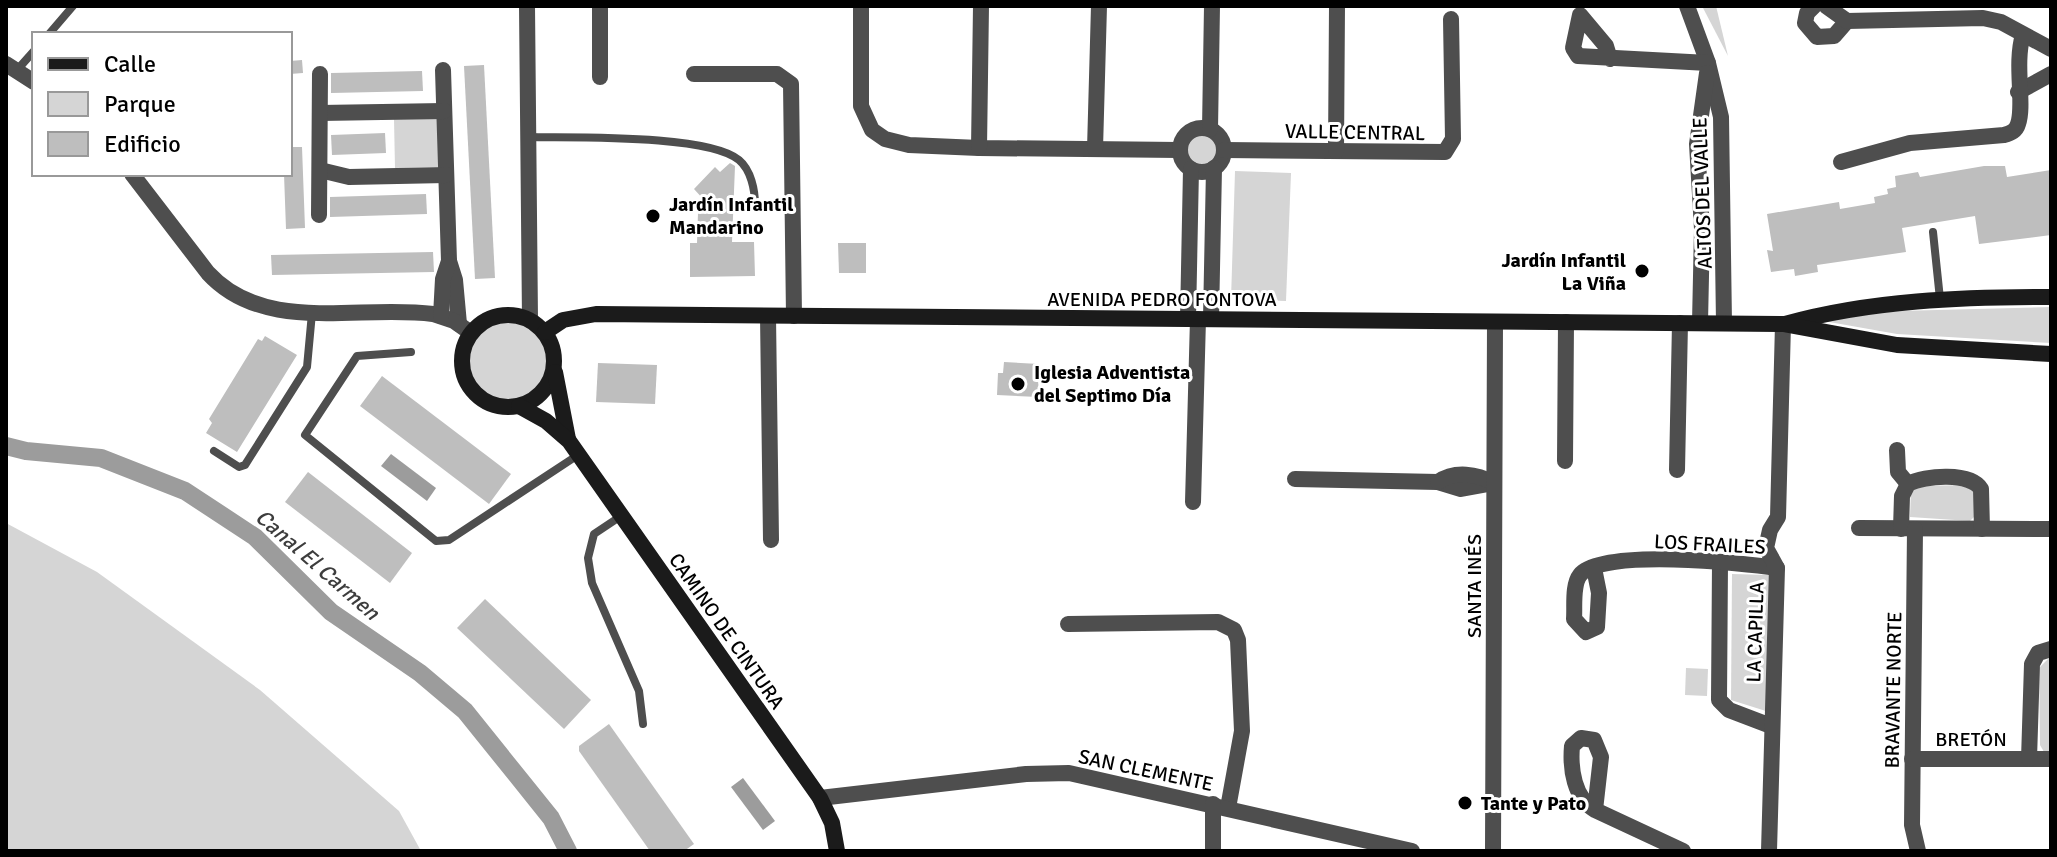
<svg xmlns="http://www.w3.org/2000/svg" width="2057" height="857" viewBox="0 0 2057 857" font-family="Signika,sans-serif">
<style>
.green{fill:#d5d5d5}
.water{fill:#9c9c9c}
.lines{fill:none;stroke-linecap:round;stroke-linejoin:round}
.canal{stroke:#9c9c9c;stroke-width:18}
.building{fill:#bebebe}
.lane{stroke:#4e4e4e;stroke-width:8}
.street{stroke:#4e4e4e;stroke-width:16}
.secondary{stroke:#1b1b1b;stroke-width:16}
.poi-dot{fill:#000;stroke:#fff;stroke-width:3}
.labels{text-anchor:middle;stroke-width:6;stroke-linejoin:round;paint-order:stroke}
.street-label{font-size:20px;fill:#000;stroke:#fff}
.poi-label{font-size:20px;font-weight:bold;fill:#000;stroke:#fff;text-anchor:start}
.water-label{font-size:22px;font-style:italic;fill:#3d3d3d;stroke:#fff}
</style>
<rect width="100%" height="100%" fill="#fff"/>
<g class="green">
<polygon points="1702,6 1716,6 1728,56"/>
<polygon points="394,119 439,119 440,167 395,168"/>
<circle cx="1202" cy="149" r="16"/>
<polygon points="1235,171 1291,173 1286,301 1231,299"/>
<polygon points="2051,307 2051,343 1897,334 1818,320 1898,311"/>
<circle cx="508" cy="361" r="39"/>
<polygon points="1970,485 1977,492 1975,516 1970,521 1910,517 1911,489 1915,486"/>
<polygon points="6,523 97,572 260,690 399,811 421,851 6,851"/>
<polygon points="1732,574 1769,575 1769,712 1731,700"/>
<polygon points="2051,656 2051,752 2044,752 2040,745 2039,668"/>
<polygon points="1686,668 1708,669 1707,696 1685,695"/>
</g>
<g class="water">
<polygon points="391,454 436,488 427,501 381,466"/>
<polygon points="743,778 775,821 763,830 731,787"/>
</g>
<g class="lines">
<polyline class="canal" points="6,446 26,451 101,458 185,491 255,537 331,612 420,673 465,711 551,818 568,851"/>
</g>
<g class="building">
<polygon points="302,60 303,73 290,74 290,61"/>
<polygon points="484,65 495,278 475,279 464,66"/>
<polygon points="422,71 423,91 331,93 331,73"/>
<polygon points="385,133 386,153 332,155 331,135"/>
<polygon points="290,147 302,147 305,228 286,229 284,174 290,174"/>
<polygon points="730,163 735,166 732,242 754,242 755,276 690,277 690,243 697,243 698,213 716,213 694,189 715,167 720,172"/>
<polygon points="1984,166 2005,166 2007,177 2051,170 2051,235 1979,244 1975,216 1902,228 1906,252 1817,265 1818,272 1795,276 1794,269 1771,272 1767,250 1773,251 1767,214 1839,202 1840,209 1875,203 1874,197 1888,194 1887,189 1896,187 1895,176 1918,172 1920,177"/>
<polygon points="426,194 427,214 330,217 330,197"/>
<polygon points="838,243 866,243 866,273 839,273"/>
<polygon points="433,252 434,272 272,275 271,255"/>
<polygon points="265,336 297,355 237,452 206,433 212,423 209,419 258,339 262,341"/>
<polygon points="1004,362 1039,364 1038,397 997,395 998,373 1003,373"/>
<polygon points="598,363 657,365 655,404 596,402"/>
<polygon points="382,376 511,474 489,504 360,406"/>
<polygon points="308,472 412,553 390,583 285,502"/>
<polygon points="485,599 591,700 564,729 457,628"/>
<polygon points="609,724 694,844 684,851 650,851 579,751 579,746"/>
</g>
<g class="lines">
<g class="lane">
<polyline points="49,34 73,6"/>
<polyline points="17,70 34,51"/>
<path d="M529 137C574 138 708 134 739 160 751 170 755 190 755 205"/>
<polyline points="1933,232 1940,299"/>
<polyline points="411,352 357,356 305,435 436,541 449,540 578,455"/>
<polyline points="214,451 239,467 245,465 307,367 312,313"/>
<polyline points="621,516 594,534 588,558 592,583 639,691 643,724"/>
</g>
<g class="street">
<polyline points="527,6 530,320"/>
<polyline points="600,6 600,77"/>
<polyline points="861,6 861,106 872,130 885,139 909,145 979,148 1179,150"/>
<polyline points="1687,6 1708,63 1721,117 1724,323"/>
<polyline points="1814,6 1807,13 1805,23 1817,37 1834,36 1847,21"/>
<polyline points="1826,6 1847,21 1983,18 2001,22 2051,49"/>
<polyline points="1610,59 1606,46 1580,15 1573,48 1578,56 1708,63"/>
<polyline points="6,64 34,82"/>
<polyline points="443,70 449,261 455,280 459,324"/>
<polyline points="694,74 777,74 791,84 794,316"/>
<polyline points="2018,92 2051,74"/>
<polyline points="320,113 444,111"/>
<circle cx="1202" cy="150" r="22"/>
<polyline points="1210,129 1212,6"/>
<polyline points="979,148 981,6"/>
<polyline points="1095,149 1099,6"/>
<polyline points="1224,150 1445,152 1453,139 1451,19"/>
<polyline points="1336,151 1337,6"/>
<path d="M1841 162 1910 143 2004 135C2011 133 2016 131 2018 124 2025 105 2014 64 2023 35"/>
<polyline points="320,170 349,177 446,175"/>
<path d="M132 174 208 273C265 335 359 304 433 314L454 321 471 333"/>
<polyline points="319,215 320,74"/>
<polyline points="441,316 443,279 449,261"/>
<polyline points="768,316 771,540"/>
<polyline points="1188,319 1191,169"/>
<polyline points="1211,319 1214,168"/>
<polyline points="1700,323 1702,229 1697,144 1707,73"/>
<polyline points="1897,450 1898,472 1908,484"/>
<polyline points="1565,461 1566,322"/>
<polyline points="1677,470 1680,323"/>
<polyline points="1295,479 1438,482 1461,489 1494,483"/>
<path d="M1438 482C1455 470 1477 474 1494 483"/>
<polyline points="1193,502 1198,319"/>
<polyline points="1859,528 2051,529"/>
<path d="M1901 529 1902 496 1908 484C1925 475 1971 472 1981 489L1982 529"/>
<polyline points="1915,529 1912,825 1918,851"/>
<polyline points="1720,563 1719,700 1729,710 1771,726"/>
<path d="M1594 568 1599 593 1597 627 1586 632 1574 619C1575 607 1572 585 1580 575 1601 548 1744 563 1777 568"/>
<polyline points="1068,624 1218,622 1234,630 1238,640 1242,731 1228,808"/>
<polyline points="1912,759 2051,759"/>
<polyline points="2029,759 2032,664 2038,653 2051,649"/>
<polyline points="820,798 1026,774 1069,773 1412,851"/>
<polyline points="1213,804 1213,851"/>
<path d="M1595 810 1601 757 1594 740 1581 738 1572 746C1570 769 1574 798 1595 810L1683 851"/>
<polyline points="1493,851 1495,322"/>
<polyline points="1769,851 1777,568 1766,548 1770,530 1778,517 1783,324"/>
</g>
<g class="secondary">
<circle cx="508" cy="361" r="46"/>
<path d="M1785 324C1871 300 1962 297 2051 297"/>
<polyline points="545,332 563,320 596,314 1783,324 1897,345 2051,354"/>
<polyline points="555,372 568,439"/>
<polyline points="519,406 546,421 569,441 820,798 832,823 837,851"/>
</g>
</g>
<g class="poi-dot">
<circle cx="653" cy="216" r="8"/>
<circle cx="1642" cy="271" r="8"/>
<circle cx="1018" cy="384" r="8"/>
<circle cx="1465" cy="803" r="8"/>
</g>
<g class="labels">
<g class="street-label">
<text transform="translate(1355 132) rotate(1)" y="7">VALLE CENTRAL</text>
<text transform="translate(1702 193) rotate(-92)" y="7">ALTOS DEL VALLE</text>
<text x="1162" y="306">AVENIDA PEDRO FONTOVA</text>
<text transform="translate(1710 544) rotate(3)" y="7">LOS FRAILES</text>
<text transform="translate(1474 586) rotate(-90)" y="7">SANTA INÉS</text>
<text transform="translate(727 631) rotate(55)" y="7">CAMINO DE CINTURA</text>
<text transform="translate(1755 632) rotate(-88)" y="7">LA CAPILLA</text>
<text transform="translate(1893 690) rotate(-89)" y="7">BRAVANTE NORTE</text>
<text x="1971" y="746">BRETÓN</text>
<text transform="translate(1146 770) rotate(12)" y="7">SAN CLEMENTE</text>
</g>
<g class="poi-label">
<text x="669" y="211">Jardín Infantil<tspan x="669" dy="23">Mandarino</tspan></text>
<text x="1626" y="267" text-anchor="end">Jardín Infantil<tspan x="1626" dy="23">La Viña</tspan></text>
<text x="1034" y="379">Iglesia Adventista<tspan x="1034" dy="23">del Septimo Día</tspan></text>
<text x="1481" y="810">Tante y Pato</text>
</g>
<g class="water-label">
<text transform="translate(318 564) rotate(41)" y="8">Canal El Carmen</text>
</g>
</g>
<rect width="2057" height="857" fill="none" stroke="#000000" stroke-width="16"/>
<rect x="32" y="32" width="260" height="144" fill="#ffffff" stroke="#999999" stroke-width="2"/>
<rect x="48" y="58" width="40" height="12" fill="#1b1b1b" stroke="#999999" stroke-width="2"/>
<text x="104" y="72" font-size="24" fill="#000000">Calle</text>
<rect x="48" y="92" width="40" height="24" fill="#d5d5d5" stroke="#999999" stroke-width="2"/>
<text x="104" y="112" font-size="24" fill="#000000">Parque</text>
<rect x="48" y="132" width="40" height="24" fill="#bebebe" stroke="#999999" stroke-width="2"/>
<text x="104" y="152" font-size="24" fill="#000000">Edificio</text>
</svg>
